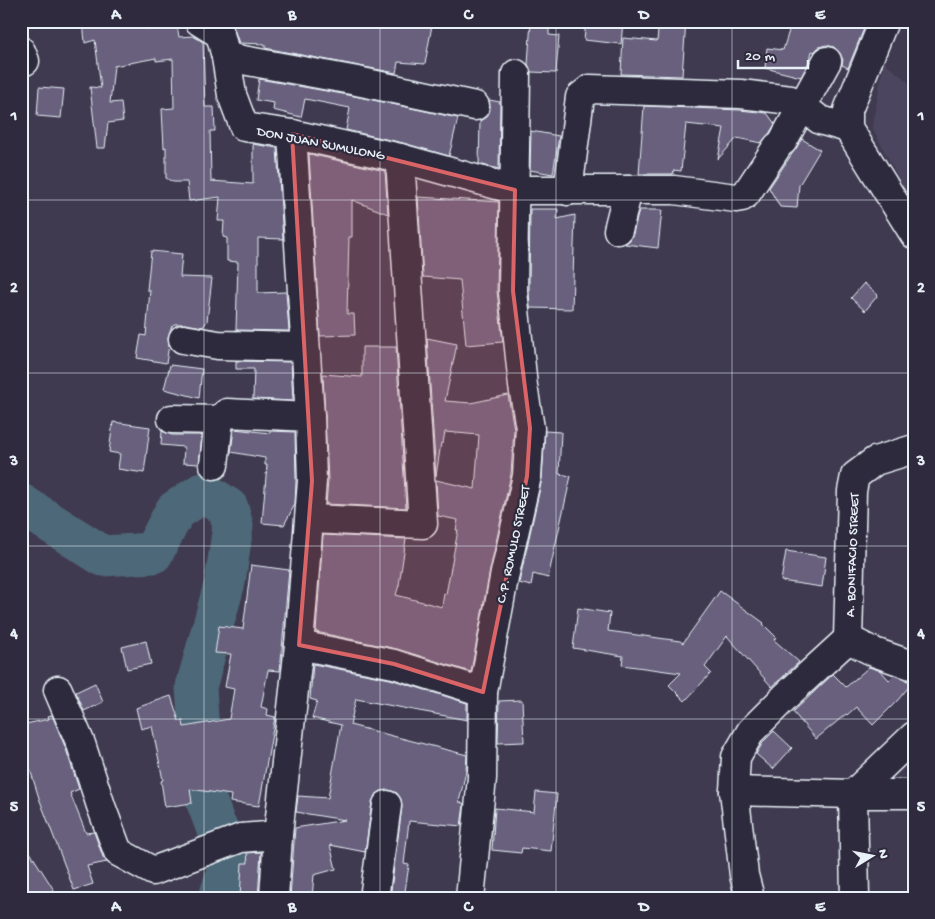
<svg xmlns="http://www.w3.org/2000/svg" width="935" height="919" viewBox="0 0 935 919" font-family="'Gochi Hand',sans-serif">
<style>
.built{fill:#4c455e}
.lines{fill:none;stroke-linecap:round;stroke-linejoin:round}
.river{stroke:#4e6778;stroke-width:41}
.building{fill:#67607d;stroke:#e8f1f8}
.minor-casing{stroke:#e8f1f8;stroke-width:31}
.minor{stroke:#2f2a3d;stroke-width:28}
.marked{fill:#db6466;fill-opacity:0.2;stroke:#db6466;stroke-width:4;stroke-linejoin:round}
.grid{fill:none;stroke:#e8f1f8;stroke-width:1;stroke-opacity:0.55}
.labels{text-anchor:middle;stroke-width:4.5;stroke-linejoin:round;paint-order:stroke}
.street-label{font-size:14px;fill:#e8f1f8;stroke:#2f2a3d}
.neatline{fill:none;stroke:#e8f1f8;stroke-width:2}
.grid-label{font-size:16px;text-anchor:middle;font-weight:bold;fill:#e8f1f8}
</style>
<rect width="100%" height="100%" fill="#403a50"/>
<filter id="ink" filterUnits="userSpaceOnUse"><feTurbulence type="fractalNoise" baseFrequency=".02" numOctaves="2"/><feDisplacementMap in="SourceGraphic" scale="10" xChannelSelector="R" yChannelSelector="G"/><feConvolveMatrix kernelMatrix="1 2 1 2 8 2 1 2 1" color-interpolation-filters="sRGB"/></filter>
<g filter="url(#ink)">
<polygon class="built" points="884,62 914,87 914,208 872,127"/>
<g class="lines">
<polyline class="river" points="21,504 103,556 153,553 175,511 204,492 228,508 233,526 225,582 196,687 203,792 216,827 233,851 219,898"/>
</g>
<g class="building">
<polygon points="83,21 144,21 145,29 177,25 179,37 193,36 203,42 205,107 214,107 215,131 210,131 211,181 253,184 253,144 277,148 283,239 258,238 258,293 286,292 289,331 236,330 238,262 227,261 227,238 223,237 224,221 218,221 220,197 189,201 187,182 173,182 166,178 166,147 164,148 162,109 174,108 173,59 156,61 156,58 114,66 110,103 121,102 123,121 108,123 105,148 97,148 90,87 101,88 95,40 85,43"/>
<polygon points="231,21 408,21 432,25 425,64 398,62 396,73 265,48 265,44 239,43"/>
<polygon points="531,21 549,21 549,35 559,36 556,73 531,72 528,64"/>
<polygon points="586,21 623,21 621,44 584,40"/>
<polygon points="659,21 686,21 682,76 621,74 623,38 657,41"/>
<polygon points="792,21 801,21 826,29 829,21 867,21 848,68 842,65 843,60 840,53 834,47 826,45 819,47 814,52 812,51 810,60 801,77 765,68 767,48 783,50"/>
<polygon points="259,79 354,96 458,118 449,156 403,143 346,130 350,108 305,99 301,117 273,110 274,103 256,100"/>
<polygon points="39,87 64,89 61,118 37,116"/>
<polygon points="489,100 500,102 499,169 479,164 480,121 486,117 490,110"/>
<polygon points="644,106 740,110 767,113 775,124 769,134 761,143 737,138 718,159 724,128 686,124 681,171 674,170 673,174 639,174"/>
<polygon points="531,131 559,136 553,174 530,170"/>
<polygon points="802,139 820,150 799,185 797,208 780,207 769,188"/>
<polygon points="309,154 385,171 388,214 352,200 352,237 349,237 347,314 354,314 355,335 320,336"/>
<polygon points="418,197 499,202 497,291 503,342 466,345 460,280 423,277"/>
<polygon points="530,209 558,209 557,219 575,215 572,309 530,308 529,290"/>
<polygon points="639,210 662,210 658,248 625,244 630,240 633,234"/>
<polygon points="151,251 182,254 180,277 212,278 207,321 203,327 185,324 174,324 172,326 168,337 169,345 166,363 137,358 141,335 146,336 150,290 147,290"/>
<polygon points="864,283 878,295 865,311 851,298"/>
<polygon points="427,338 457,344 445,401 471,403 508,395 514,429 511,474 490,570 471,672 397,649 316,632 323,535 406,539 399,585 396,595 442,607 444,593 446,594 458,530 456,530 458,520 438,516 436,480 475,489 479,435 445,432 443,443 441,443 436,476"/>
<polygon points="362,347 396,347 406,508 326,504 328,481 323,374 362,377"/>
<polygon points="236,361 291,362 293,401 253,399 254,369 236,369"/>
<polygon points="170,365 202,369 199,398 164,389"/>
<polygon points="113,422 150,427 144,473 118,469 120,454 109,452"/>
<polygon points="234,429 270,433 270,431 295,432 296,481 295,504 284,525 262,523 267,465 265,465 265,458 231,452"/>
<polygon points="162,431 172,435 202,435 199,464 183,463 184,447 161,445"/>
<polygon points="545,431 561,432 559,474 571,476 548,578 533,574 531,586 519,583 542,479"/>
<polygon points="786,551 826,557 822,587 781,581"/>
<polygon points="251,565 289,570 280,671 268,670 261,707 268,709 267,715 275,717 259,806 230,802 231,795 190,789 192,803 165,807 161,781 163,780 152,726 141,729 136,708 171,696 179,721 183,721 184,727 229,719 234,689 225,687 231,654 215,653 219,626 243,629"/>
<polygon points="720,591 764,623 763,624 776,637 774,640 799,662 772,687 727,636 705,667 711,673 685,701 669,685 681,673 622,665 623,656 573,648 578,608 610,613 608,631 680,641 683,643"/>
<polygon points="146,641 151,664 127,669 122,647"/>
<polygon points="313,664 390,679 467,703 467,720 356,699 350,725 467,755 466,771 459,802 463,803 464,805 461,826 409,821 404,864 409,865 404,898 390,898 402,807 401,799 397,793 389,790 381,791 375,795 372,802 365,852 330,845 336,869 314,875 312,898 290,898 295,828 345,820 296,812 298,796 328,798 341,725 312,718 317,701 310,699"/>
<polygon points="869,667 881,671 889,680 894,675 912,683 897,701 873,725 856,707 847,715 846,714 816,739 793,712 833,674 846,687"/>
<polygon points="95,683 103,702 84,711 76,692"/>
<polygon points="522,700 524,742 498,743 499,701"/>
<polygon points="52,715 66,749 79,789 70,793 86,833 94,832 103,857 107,862 87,866 93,884 74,890 39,798 30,769 21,773 21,725 49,719 48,716"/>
<polygon points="774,731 792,748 773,769 756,754 764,741"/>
<polygon points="536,792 557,794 551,851 522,848 521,853 492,850 495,808 534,812"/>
<polygon points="21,838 59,898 21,898"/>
<polygon points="261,852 258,898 240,898 242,863 248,863 247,853"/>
</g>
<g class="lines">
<g class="minor-casing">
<g id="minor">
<polyline points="199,21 220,34 226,57 232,95 244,127 292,134 400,158 515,190 674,190 736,198 742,197 746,194 777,147"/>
<polyline points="884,21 848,110 848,128 914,234"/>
<polyline points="21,51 25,61"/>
<polyline points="226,57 357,81 475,106"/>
<polyline points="783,141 827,61"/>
<polyline points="568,191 580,97 590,89 741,94 791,100 803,107 820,120 848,128"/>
<polyline points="618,230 628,190"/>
<polyline points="183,339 218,345 305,347"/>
<polyline points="172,419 219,420 227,413 310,417"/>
<polyline points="214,465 219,420"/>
<polyline points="310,519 423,524 400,158"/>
<polyline points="848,639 852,491 855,476 875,461 914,449"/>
<polyline points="848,639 874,652 914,666"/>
<polyline points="299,645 394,664 483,692"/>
<polyline points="58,690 81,744 101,806 118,852 153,871 241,838 278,835"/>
<polyline points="734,791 853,794 914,794"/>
<polyline points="274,898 278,835 299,645 312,481 310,417 292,134"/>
<polyline points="374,898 387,805"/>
<polyline points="470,898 482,778 483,692 505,573 527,476 530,428 523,386 513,291 516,74"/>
<polyline points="750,898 744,875 734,791 736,757 751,731 788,694 848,639"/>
<polyline points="855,898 853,794 914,736"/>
</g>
</g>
<use href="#minor" class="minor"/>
</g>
</g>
<path class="marked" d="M292 134 515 190 513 291 530 428 527 476 483 692 394 664 299 645 312 481Z"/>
<path class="grid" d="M204 21V898M380 21V898M556 21V898M732 21V898M21 200H914M21 373H914M21 546H914M21 719H914"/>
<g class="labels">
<g class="street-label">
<text transform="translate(321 142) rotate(11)" y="5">DON JUAN SUMULONG</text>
<text transform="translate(512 544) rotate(-78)" y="5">C.P. ROMULO STREET</text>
<text transform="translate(851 555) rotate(-88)" y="5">A. BONIFACIO STREET</text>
</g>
</g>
<rect width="935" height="919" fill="none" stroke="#2f2a3d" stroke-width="55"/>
<g transform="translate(872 856) rotate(80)" stroke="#2f2a3d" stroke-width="4" paint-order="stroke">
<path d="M0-4L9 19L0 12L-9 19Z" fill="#e8f1f8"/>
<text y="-8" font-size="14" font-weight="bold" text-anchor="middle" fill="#e8f1f8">N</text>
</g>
<path d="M738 60v8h70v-8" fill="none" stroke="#e8f1f8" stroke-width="2.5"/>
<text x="745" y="60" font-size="15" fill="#e8f1f8" stroke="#2f2a3d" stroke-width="4" paint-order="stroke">20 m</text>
<rect x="28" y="28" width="880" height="864" class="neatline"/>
<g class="grid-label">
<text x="116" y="19">A</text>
<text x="292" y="19">B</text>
<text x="468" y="19">C</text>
<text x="644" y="19">D</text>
<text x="820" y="19">E</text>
<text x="14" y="120">1</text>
<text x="921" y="120">1</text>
<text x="14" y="292">2</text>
<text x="921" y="292">2</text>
<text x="14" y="465">3</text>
<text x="921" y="465">3</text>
<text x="14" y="638">4</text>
<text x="921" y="638">4</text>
<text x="14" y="811">5</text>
<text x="921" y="811">5</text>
<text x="116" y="911">A</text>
<text x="292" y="911">B</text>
<text x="468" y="911">C</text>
<text x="644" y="911">D</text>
<text x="820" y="911">E</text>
</g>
</svg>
